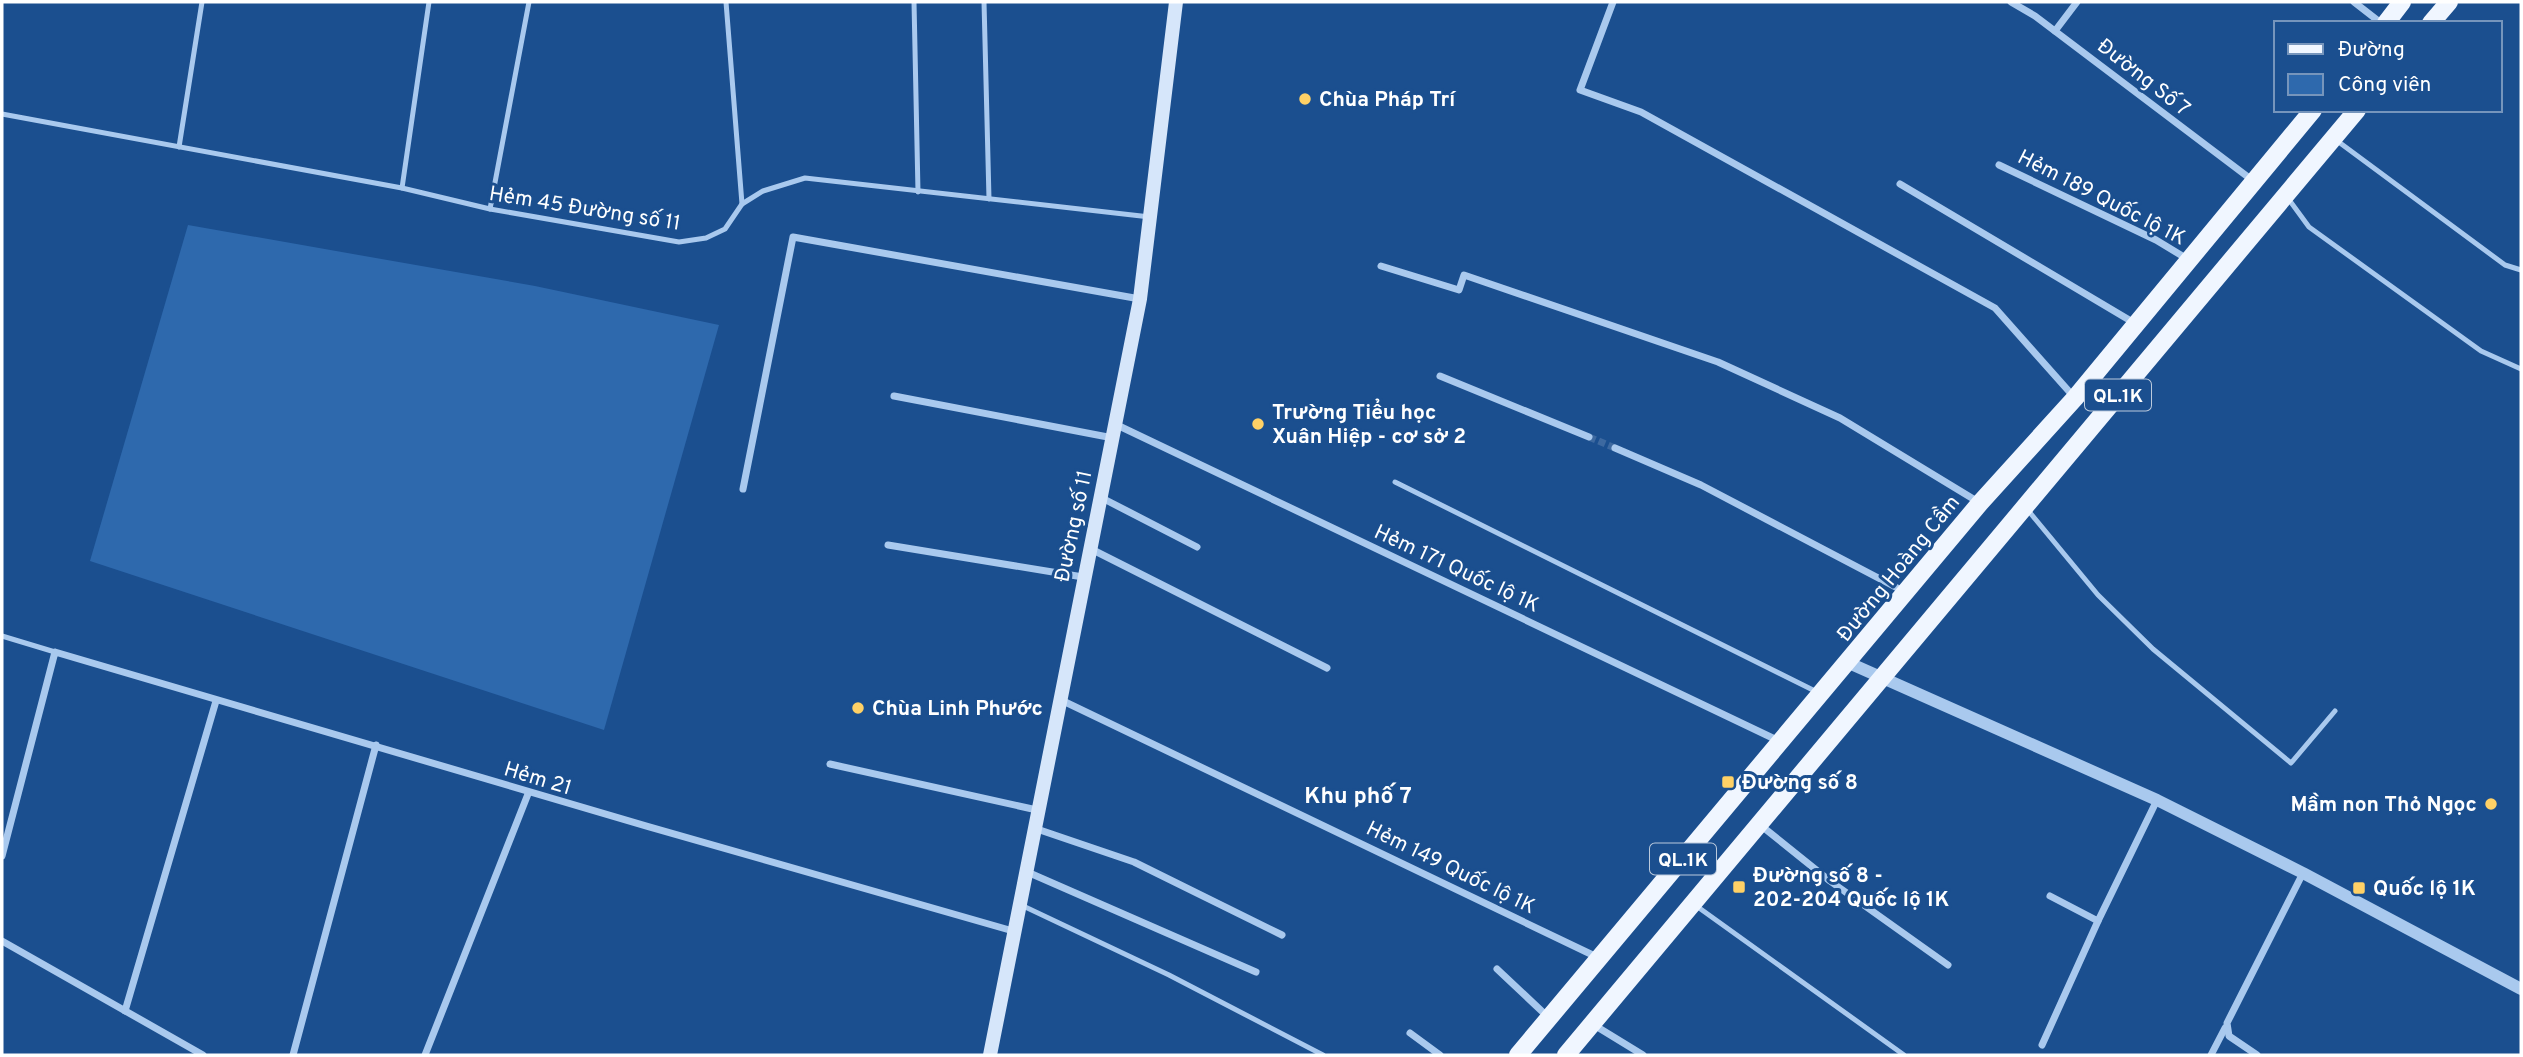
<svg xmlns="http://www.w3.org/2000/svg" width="2523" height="1057" viewBox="0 0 2523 1057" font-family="Overpass,sans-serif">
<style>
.green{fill:#2e69ad}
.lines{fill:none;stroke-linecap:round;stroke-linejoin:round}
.minor-tunnel{stroke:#3d69a0;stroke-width:7;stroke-dasharray:7 3.5;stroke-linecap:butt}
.service{stroke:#a9c9ee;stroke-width:5}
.minor{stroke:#a9c9ee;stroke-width:7}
.tertiary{stroke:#a9c9ee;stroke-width:12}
.secondary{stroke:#d6e6fa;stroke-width:14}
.primary{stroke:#f0f6ff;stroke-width:18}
.poi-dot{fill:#ffd166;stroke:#1b4f8f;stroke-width:2.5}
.labels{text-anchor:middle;stroke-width:6;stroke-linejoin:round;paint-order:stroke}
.shield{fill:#1b4f8f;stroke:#bbcadd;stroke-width:2}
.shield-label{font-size:19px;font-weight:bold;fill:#fff}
.street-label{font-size:21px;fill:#fff;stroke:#1b4f8f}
.poi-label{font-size:21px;font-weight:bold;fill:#fff;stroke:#1b4f8f;text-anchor:start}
.neighbourhood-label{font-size:23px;font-weight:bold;fill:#fff;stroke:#1b4f8f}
</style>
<rect width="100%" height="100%" fill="#1b4f8f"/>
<polygon class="green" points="188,225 535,286 719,325 604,730 90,561"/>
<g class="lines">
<polyline class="minor-tunnel" points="1589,437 1615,448"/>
<g class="service">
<polyline points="726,2 742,204"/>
<polyline points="914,2 918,192"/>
<polyline points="984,2 989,199"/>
<polyline points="2,114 402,188 490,209 679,242 706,238 725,229 742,204 763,191 805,178 1150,217"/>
<polyline points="2336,140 2505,265 2521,270"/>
<polyline points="179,147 202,2"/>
<polyline points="402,188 429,2"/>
<polyline points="2287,197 2309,227 2481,351 2521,369"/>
<polyline points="490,209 529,2"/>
<polyline points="1395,482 1819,693"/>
<polyline points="2027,509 2098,595 2153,649 2291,763 2335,711"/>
<polyline points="2,636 55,652"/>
<polyline points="1021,905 1169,975 1323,1055"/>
<polyline points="1695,905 1904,1055"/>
</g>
<g class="minor">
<polyline points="1613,2 1580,90 1641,112 1995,308 2074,397"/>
<polyline points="2011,2 2035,16 2252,180"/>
<polyline points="2354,2 2381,23"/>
<polyline points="2055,31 2077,2"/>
<polyline points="1999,165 2156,240 2189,260"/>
<polyline points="1900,184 2136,324"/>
<polyline points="1381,266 1459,290 1464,275 1718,362 1840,418 1980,503"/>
<polyline points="1440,376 1589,437"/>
<polyline points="894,396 1113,438"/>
<polyline points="1117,425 1779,741"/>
<polyline points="1615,448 1701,485 1905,592"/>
<polyline points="743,489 793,237 1140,299"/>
<polyline points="1102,498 1197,547"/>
<polyline points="888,545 1083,577"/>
<polyline points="1091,549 1327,668"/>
<polyline points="1061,700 1599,958"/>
<polyline points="830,764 1037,810"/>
<polyline points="1759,824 1830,881 1948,965"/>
<polyline points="1034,828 1134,862 1282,935"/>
<path d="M2 856 55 652C374 748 693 840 1013 931"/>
<polyline points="1025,871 1256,972"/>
<polyline points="2050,896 2098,921 2157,800"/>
<polyline points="2,941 203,1055"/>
<polyline points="1497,969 1548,1017"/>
<polyline points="125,1011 216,701"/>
<polyline points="1594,1025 1643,1055"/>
<polyline points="1410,1033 1440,1055"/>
<polyline points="2042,1045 2098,921"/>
<polyline points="293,1055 376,745"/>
<polyline points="425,1055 528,794"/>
<polyline points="2211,1055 2225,1028"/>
<polyline points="2257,1055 2229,1036 2227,1023 2303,873"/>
</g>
<polyline class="tertiary" points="1849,663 2157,800 2303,873 2521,989"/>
<polyline class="secondary" points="990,1055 1140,299 1176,2"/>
<g class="primary">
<polyline points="2386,23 2402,2"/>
<polyline points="2431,23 2449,2"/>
<polyline points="1518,1055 1980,503 2075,398 2313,110"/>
<polyline points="1566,1055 2357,110"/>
</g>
</g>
<g class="poi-dot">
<circle cx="1305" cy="99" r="7"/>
<circle cx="1258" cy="424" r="7"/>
<circle cx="858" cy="708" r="7"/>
<rect x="1721" y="775" width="14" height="14" rx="3.5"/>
<circle cx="2491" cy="804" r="7"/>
<rect x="1732" y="880" width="14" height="14" rx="3.5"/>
<rect x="2352" y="881" width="14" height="14" rx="3.5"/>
</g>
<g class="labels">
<g class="shield">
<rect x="2085" y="379.5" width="66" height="31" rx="5"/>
<rect x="1650" y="843.5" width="66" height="31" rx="5"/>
</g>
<g class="shield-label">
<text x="2118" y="402">QL.1K</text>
<text x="1683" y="866">QL.1K</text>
</g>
<g class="street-label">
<text transform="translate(2144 77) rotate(38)" y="7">Đường Số 7</text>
<text transform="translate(2102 197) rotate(27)" y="7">Hẻm 189 Quốc lộ 1K</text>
<text transform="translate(585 208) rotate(9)" y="7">Hẻm 45 Đường số 11</text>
<text transform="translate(1073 526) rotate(-78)" y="7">Đường số 11</text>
<text transform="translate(1457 568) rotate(25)" y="7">Hẻm 171 Quốc lộ 1K</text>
<text transform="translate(1898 568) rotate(-51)" y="7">Đường Hoàng Cầm</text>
<text transform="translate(538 778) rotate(17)" y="7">Hẻm 21</text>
<text transform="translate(1451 867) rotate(26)" y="7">Hẻm 149 Quốc lộ 1K</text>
</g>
<g class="poi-label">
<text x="1319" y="106">Chùa Pháp Trí</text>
<text x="1272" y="419">Trường Tiểu học<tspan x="1272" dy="24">Xuân Hiệp - cơ sở 2</tspan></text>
<text x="872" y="715">Chùa Linh Phước</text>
<text x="1742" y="789">Đường số 8</text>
<text x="2477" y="811" text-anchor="end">Mầm non Thỏ Ngọc</text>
<text x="1753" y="882">Đường số 8 -<tspan x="1753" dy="24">202-204 Quốc lộ 1K</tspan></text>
<text x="2373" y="895">Quốc lộ 1K</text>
</g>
<g class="neighbourhood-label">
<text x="1358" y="803">Khu phố 7</text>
</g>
</g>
<rect width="2523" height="1057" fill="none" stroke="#ffffff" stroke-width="7"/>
<rect x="2274" y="21" width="228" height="91" fill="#1b4f8f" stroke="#7695bc" stroke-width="2"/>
<rect x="2288" y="44" width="35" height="10" fill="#f0f6ff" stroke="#7695bc" stroke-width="2"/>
<text x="2338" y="56" font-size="21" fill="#ffffff">Đường</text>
<rect x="2288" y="74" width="35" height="21" fill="#2e69ad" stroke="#7695bc" stroke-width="2"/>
<text x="2338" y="91" font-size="21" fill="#ffffff">Công viên</text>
</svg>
